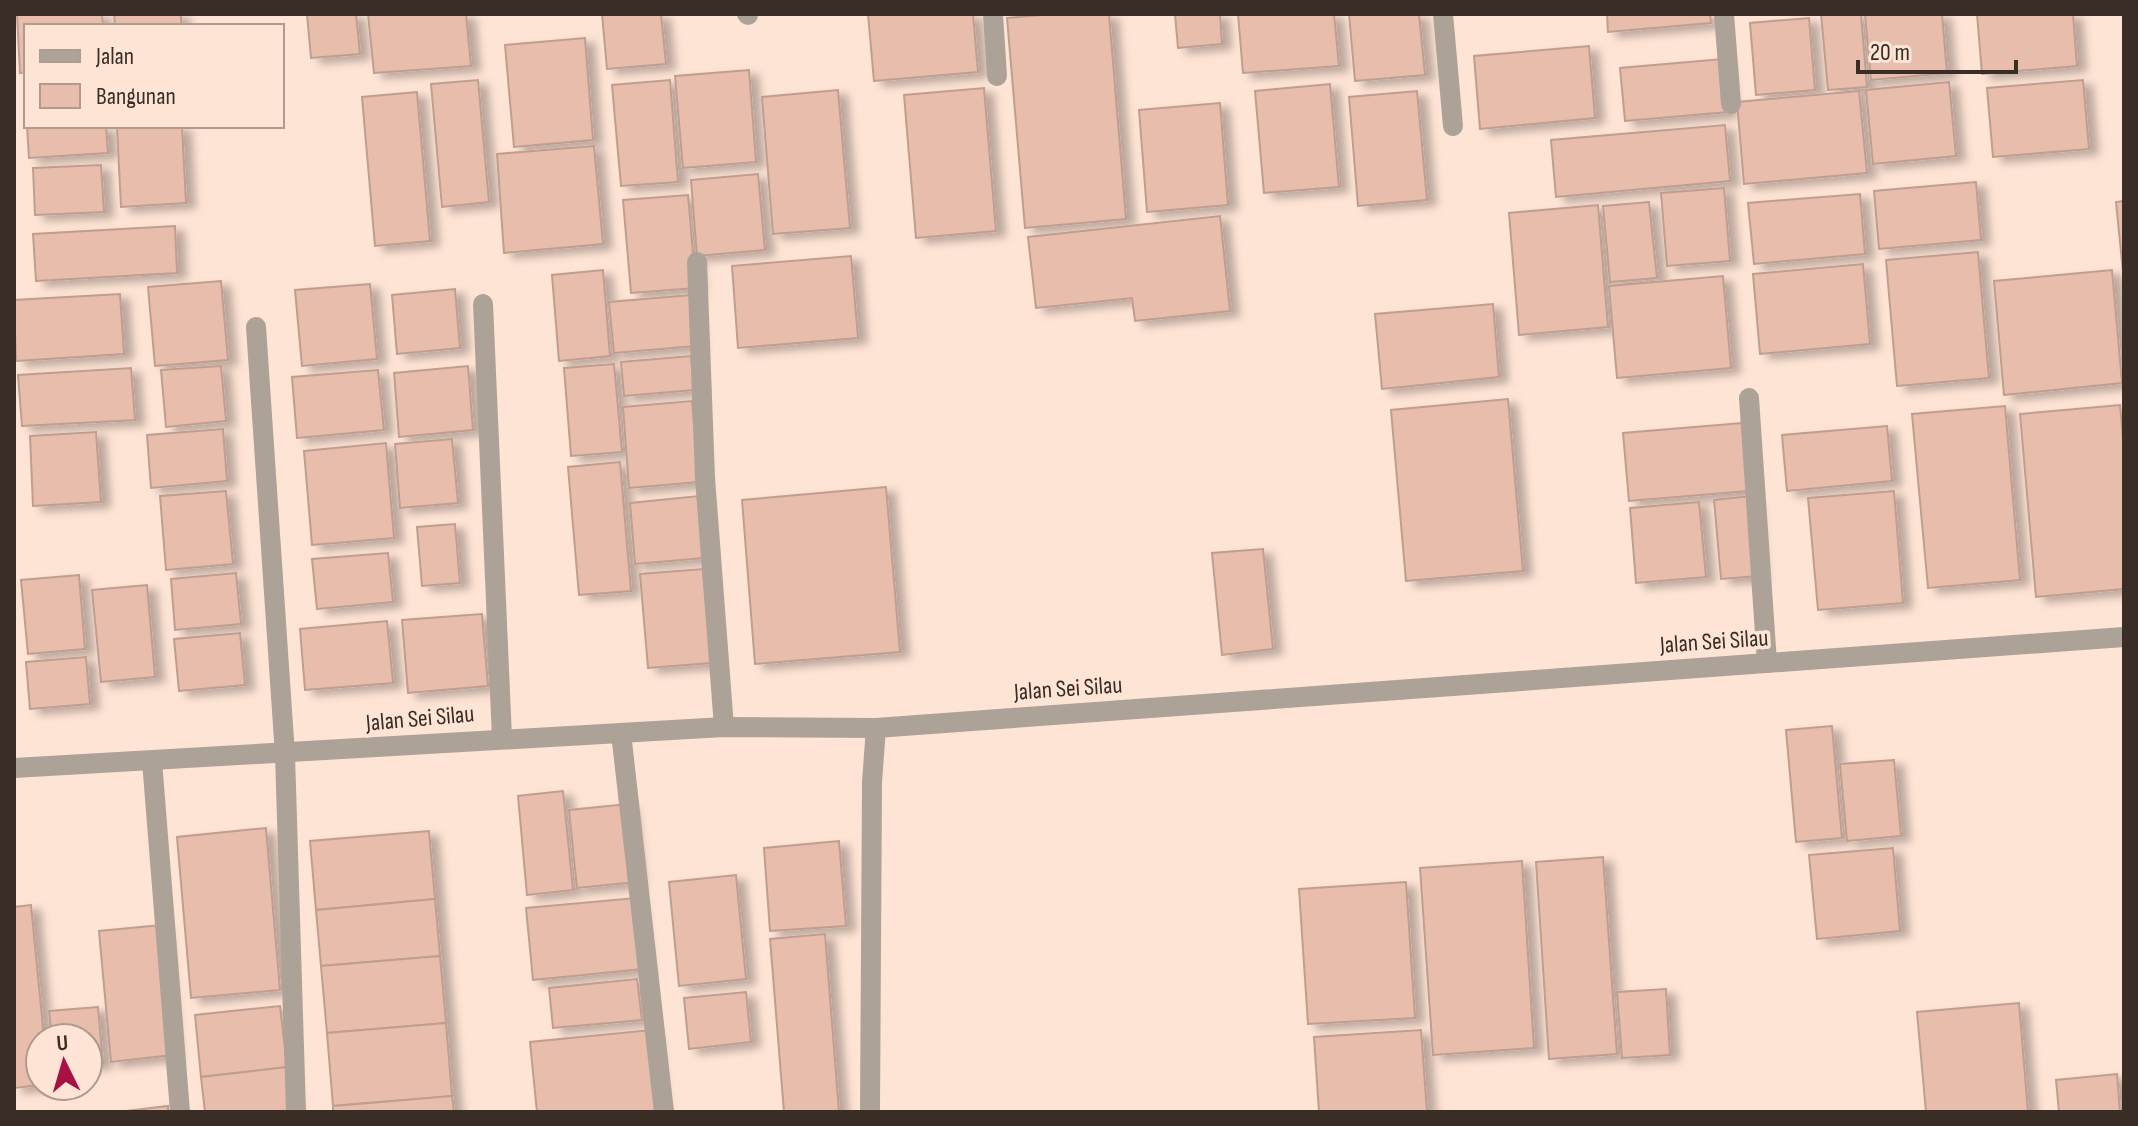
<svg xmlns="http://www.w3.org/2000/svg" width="2138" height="1126" viewBox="0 0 2138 1126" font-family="'Sofia Sans Condensed',sans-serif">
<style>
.building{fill:#e9bdab;stroke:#bf9e91;stroke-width:2;filter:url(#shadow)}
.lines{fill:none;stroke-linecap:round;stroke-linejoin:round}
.minor{stroke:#ada298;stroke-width:20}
.labels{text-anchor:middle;stroke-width:7;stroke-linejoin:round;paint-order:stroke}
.street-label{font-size:24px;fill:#392d26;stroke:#fee4d5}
</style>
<defs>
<filter id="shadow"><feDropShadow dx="9" dy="5" stdDeviation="4" flood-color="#0004"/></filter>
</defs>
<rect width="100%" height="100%" fill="#fee4d5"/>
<g class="building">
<polygon points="17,14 102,14 103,26 26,26 26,72 20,73"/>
<polygon points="114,14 181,14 181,26 115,26"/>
<polygon points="307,14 356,14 360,54 311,58"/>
<polygon points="368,14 466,14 471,66 374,73"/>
<polygon points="602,14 661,14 666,64 607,69"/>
<polygon points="868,14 973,14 978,72 874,81"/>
<polygon points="1052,14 1109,14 1126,219 1025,228 1007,18"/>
<polygon points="1175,14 1220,14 1222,44 1178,48"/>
<polygon points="1238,14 1334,14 1339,66 1243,73"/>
<polygon points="1349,14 1419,14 1425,75 1355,81"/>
<polygon points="1607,14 1710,14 1711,23 1608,32"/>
<polygon points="1821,14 1861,14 1867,87 1828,90"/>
<polygon points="1865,14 1942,14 1947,73 1871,80"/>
<polygon points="1977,14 2073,14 2077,66 1982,74"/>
<polygon points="1809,18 1815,90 1756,95 1750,23"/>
<polygon points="585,38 593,140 514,147 505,45"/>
<polygon points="1589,46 1595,118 1480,129 1474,56"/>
<polygon points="1723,59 1728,112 1625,121 1620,68"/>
<polygon points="749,70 756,162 683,168 675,76"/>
<polygon points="478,80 489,202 442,207 431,84"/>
<polygon points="670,80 678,182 621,186 612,85"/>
<polygon points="2083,80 2089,149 1993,157 1987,88"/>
<polygon points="1949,82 1956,156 1873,164 1866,90"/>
<polygon points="1330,84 1339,187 1264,193 1255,91"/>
<polygon points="984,88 996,231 916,238 904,95"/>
<polygon points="838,90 850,228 773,234 762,97"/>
<polygon points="1417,91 1427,200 1358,206 1349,97"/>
<polygon points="1859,91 1867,173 1744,184 1737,102"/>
<polygon points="417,92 430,241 375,246 362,97"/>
<polygon points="1220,103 1228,205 1147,212 1139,110"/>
<polygon points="1725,125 1730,181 1556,197 1551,140"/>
<polygon points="27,126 106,126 108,153 29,158"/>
<polygon points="182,126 186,203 121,207 117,127"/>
<polygon points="594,146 603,244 504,253 497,154"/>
<polygon points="101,165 104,212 35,215 33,168"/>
<polygon points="758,174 765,250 697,256 691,180"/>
<polygon points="1976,182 1981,240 1879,249 1874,191"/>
<polygon points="1724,188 1730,261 1667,266 1661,193"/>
<polygon points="1860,194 1865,254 1754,264 1748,203"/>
<polygon points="688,195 696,288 631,293 623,200"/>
<polygon points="2124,201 2124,282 2116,202"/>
<polygon points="1649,202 1657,278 1610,282 1603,206"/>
<polygon points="1598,205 1608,327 1519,335 1509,213"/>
<polygon points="1220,216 1230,311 1135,321 1132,298 1036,308 1028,237"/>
<polygon points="175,226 177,273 36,281 33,234"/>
<polygon points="1978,252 1989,378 1897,386 1886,260"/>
<polygon points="851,256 858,338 738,348 732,266"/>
<polygon points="1863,264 1870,344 1760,354 1753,274"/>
<polygon points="603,270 610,356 559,361 552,275"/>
<polygon points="2112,270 2122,383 2004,395 1994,281"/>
<polygon points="1723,276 1731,368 1617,378 1609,286"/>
<polygon points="221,281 228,360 155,366 148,287"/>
<polygon points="370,284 377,359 302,366 295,290"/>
<polygon points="455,289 460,348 397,354 392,295"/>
<polygon points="120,294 124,354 16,361 14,300"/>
<polygon points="691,295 696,346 614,353 609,302"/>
<polygon points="1493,304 1499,377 1382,389 1375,314"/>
<polygon points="691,356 694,390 624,396 621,362"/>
<polygon points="614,364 622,452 571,456 564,368"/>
<polygon points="221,366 226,421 166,427 161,370"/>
<polygon points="468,366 473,430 399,437 394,373"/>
<polygon points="131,368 135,420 22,426 18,375"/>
<polygon points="378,370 384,430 297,438 292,377"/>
<polygon points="1508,399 1523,571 1406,581 1391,410"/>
<polygon points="692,401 699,482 629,488 623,407"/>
<polygon points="2120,405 2124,450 2124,589 2036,597 2020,414"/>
<polygon points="2005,406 2020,580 1928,588 1912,414"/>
<polygon points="1742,423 1748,491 1629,501 1623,433"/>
<polygon points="1887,426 1892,481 1787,491 1782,435"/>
<polygon points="223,429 227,481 151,488 147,435"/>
<polygon points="96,432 101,502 33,506 30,436"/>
<polygon points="452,439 458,503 400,508 395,444"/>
<polygon points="386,443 394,538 312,545 304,451"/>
<polygon points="620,462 631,591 579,595 568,467"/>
<polygon points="886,487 900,652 755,664 742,500"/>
<polygon points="226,491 233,564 166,570 160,496"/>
<polygon points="1894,491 1903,603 1818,610 1808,498"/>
<polygon points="699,496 704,558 635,564 630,503"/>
<polygon points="1751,496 1758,576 1721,579 1714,500"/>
<polygon points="1699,502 1706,577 1636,583 1630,508"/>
<polygon points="455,524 460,583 422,586 417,527"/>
<polygon points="1263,549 1273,649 1222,655 1212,553"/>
<polygon points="388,553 393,602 317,609 312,559"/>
<polygon points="703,569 711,663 648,668 640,574"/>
<polygon points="236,573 241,624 175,630 171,579"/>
<polygon points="79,575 85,649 28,654 21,580"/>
<polygon points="147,585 155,677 101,682 92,590"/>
<polygon points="482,614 488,686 408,693 402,620"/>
<polygon points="387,621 393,683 305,690 300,629"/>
<polygon points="240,633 245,685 179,691 174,639"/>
<polygon points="86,657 90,704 30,709 26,662"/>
<polygon points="1832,726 1842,838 1796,842 1786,730"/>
<polygon points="1894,760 1901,836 1847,841 1840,764"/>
<polygon points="563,791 573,890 527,895 518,796"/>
<polygon points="628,804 636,882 577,888 569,810"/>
<polygon points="266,828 280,990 191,998 177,837"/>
<polygon points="429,831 435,899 316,910 310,841"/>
<polygon points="839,841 846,926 770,931 764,848"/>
<polygon points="1893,848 1900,931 1817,939 1809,855"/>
<polygon points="1603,857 1617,1054 1549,1059 1536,862"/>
<polygon points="1522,861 1534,1048 1433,1055 1420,868"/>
<polygon points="736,875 746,979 679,986 669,882"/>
<polygon points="1406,882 1415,1018 1308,1024 1299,889"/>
<polygon points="636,898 643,969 533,980 526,908"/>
<polygon points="435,899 440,956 321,966 316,910"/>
<polygon points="31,905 44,1038 40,1038 40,1085 14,1088 14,907"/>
<polygon points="161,925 172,1055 111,1062 99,931"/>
<polygon points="825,934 839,1112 784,1112 770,939"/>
<polygon points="440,956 446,1023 327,1033 321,966"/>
<polygon points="637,979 642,1020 553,1028 549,988"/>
<polygon points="1666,989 1670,1055 1622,1058 1617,992"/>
<polygon points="746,992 751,1042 689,1049 684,998"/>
<polygon points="2019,1003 2028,1112 1926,1112 1917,1012"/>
<polygon points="280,1006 287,1067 201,1077 195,1015"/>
<polygon points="98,1007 103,1063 88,1065 88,1038 52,1038 49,1011"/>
<polygon points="446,1023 452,1096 333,1106 327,1033"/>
<polygon points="651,1030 659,1112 537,1112 530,1042"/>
<polygon points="1421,1030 1427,1112 1319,1112 1314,1037"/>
<polygon points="287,1067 292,1112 205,1112 201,1077"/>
<polygon points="2117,1074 2120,1112 2059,1112 2056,1080"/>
<polygon points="452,1096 454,1112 333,1112 333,1106"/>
<polygon points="168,1106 168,1112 118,1112"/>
</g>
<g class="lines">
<g class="minor">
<polyline points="747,14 748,15"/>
<polyline points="993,14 997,76"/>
<polyline points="1443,14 1453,126"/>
<polyline points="1724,14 1731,104"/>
<polyline points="697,262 705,478 724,727"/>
<polyline points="483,304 502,738"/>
<polyline points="256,327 285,755 296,1112"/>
<polyline points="1749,398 1767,663"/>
<polyline points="621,733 664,1112"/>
<polyline points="152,761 180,1112"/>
<polyline points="14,768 724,727 876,728 2124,637"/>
<polyline points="870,1112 872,782 876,728"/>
</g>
</g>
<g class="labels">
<g class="street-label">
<text transform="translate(1714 641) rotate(-4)" y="8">Jalan Sei Silau</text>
<text transform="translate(1068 688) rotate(-4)" y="8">Jalan Sei Silau</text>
<text transform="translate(420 718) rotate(-5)" y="8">Jalan Sei Silau</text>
</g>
</g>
<rect width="2138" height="1126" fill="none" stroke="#392d26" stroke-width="32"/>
<rect x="24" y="24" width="260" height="104" fill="#fee4d5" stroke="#af9b8f" stroke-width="2"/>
<rect x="40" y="50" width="40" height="12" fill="#ada298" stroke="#af9b8f" stroke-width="2"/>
<text x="96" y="64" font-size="24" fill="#392d26">Jalan</text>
<rect x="40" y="84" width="40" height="24" fill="#e9bdab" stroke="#af9b8f" stroke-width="2"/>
<text x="96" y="104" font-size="24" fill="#392d26">Bangunan</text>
<g transform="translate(64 1062) rotate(355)"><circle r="38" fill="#fee4d5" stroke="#af9b8f" stroke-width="2"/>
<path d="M0-6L14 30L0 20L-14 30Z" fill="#a81243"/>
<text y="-12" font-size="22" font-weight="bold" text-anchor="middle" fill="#392d26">U</text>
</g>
<path d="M1858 60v12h158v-12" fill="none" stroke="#392d26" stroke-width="4"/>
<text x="1870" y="60" font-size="24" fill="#392d26" stroke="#fee4d5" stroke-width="6" paint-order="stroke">20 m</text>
</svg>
